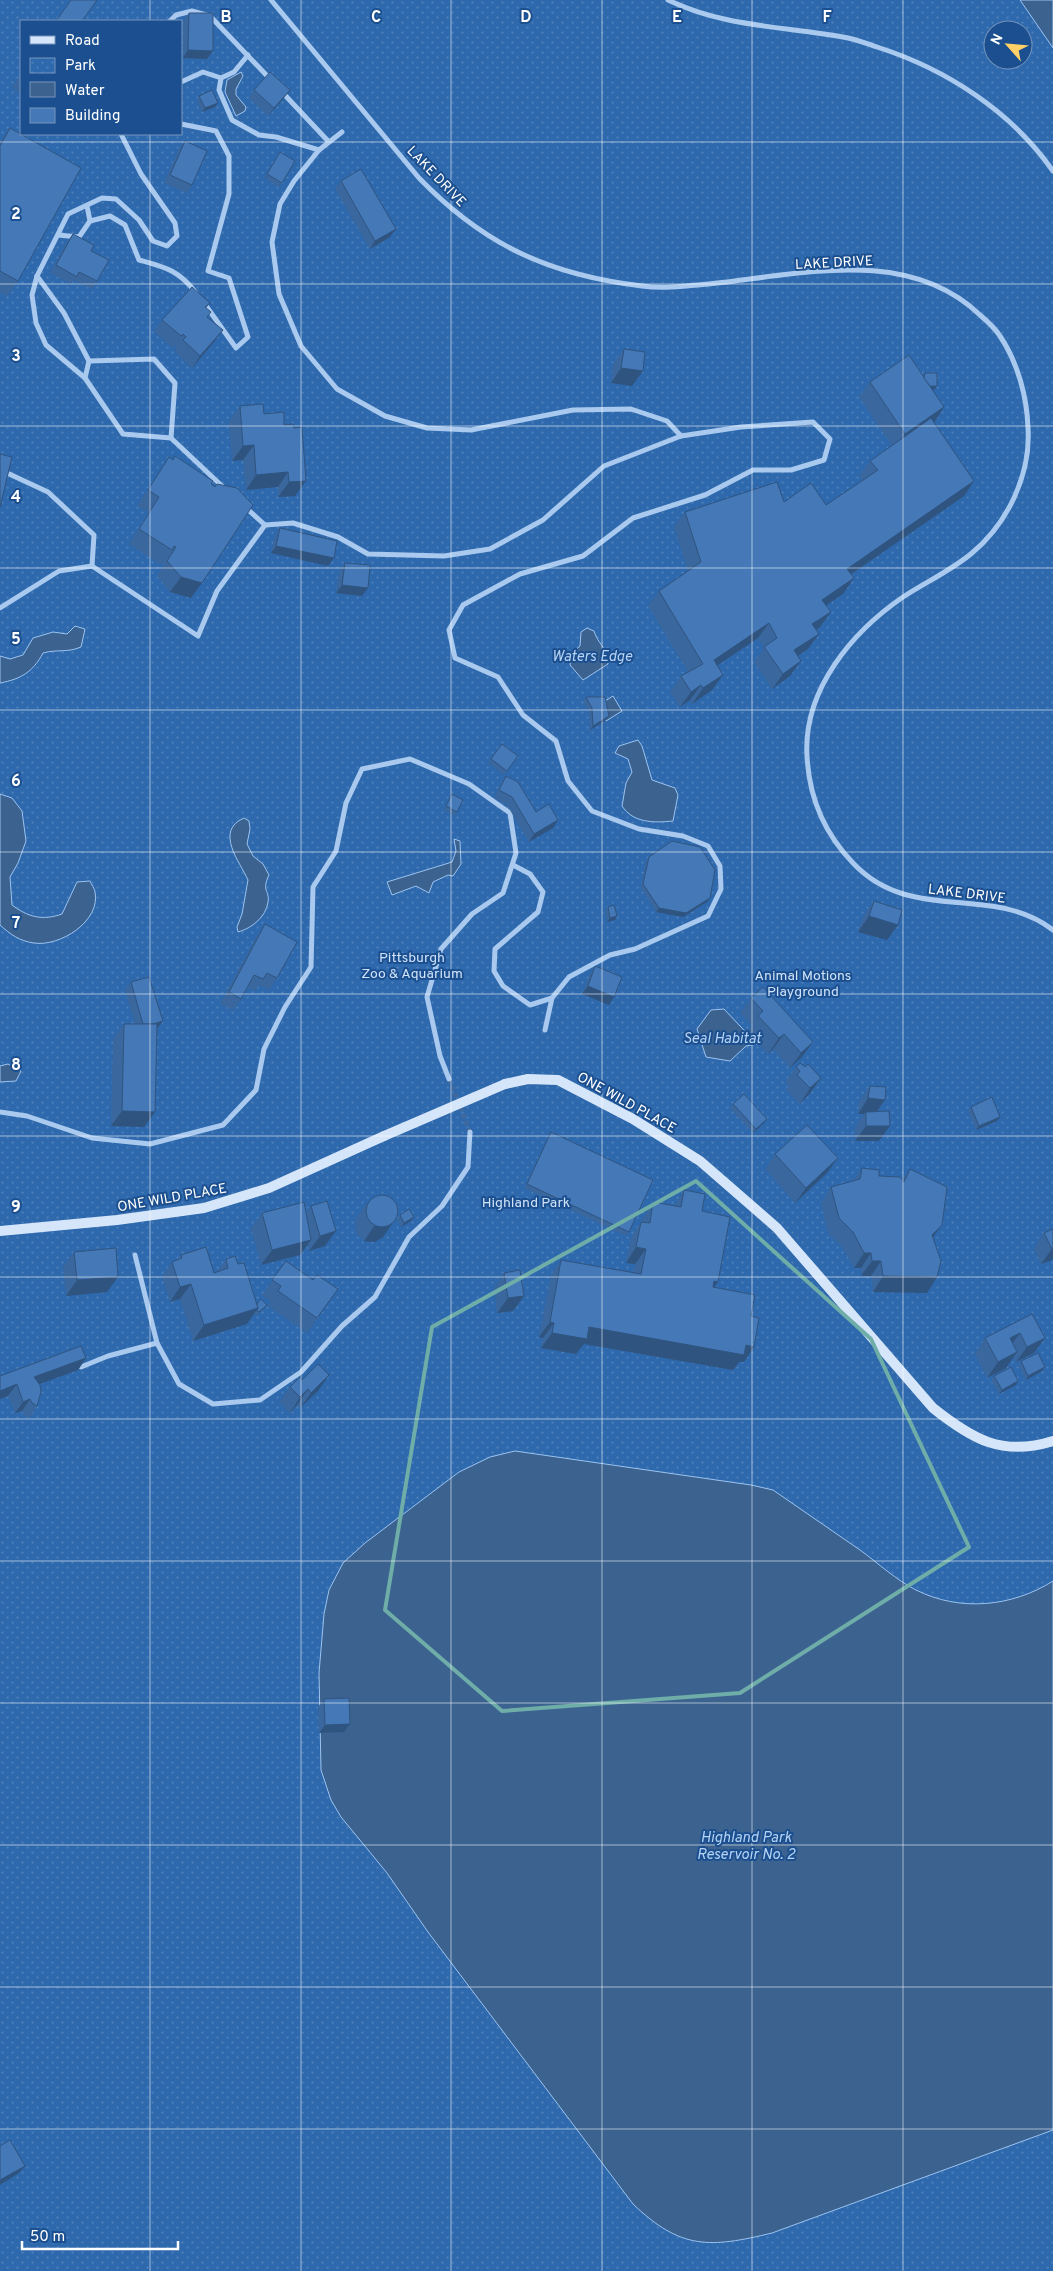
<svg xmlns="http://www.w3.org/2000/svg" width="1053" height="2271" viewBox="0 0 1053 2271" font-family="Overpass,sans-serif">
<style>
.park{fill:url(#park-dots);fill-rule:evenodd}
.water{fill:#3c6290;stroke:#9cc4f0}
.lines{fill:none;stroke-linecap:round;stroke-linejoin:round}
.street-tunnel{stroke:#3d69a0;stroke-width:5;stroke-dasharray:5 2.5;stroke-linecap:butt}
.street{stroke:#a9c9ee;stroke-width:5}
.secondary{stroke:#d6e6fa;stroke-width:10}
.secondary-bridge{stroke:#d6e6fa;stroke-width:10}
.wall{fill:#3a679d}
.shaded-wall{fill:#305480}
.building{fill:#4478b7;stroke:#305480}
.marked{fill:none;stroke:#6fada8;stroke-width:4;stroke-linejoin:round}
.grid{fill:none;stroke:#fff;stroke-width:1;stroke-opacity:0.55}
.labels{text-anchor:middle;stroke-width:4;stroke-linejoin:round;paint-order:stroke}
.street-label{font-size:14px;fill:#fff;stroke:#1b4f8f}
.park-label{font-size:14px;fill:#cfe3fa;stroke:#1b4f8f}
.water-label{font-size:15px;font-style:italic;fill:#b5d3f5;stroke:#1b4f8f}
.grid-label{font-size:16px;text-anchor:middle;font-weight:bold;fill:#fff;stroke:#1b4f8f;stroke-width:4;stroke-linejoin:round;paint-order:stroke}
</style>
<defs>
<pattern id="park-dots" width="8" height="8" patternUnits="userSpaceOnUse" patternTransform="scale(1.25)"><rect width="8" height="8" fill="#2e69ad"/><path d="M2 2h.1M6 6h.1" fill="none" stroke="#4d80b9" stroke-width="1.8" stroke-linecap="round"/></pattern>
</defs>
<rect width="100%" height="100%" fill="#1b4f8f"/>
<path class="park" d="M0 0H1053V2271H0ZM21 21H181V134H21ZM993 30H1023V60H993Z"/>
<g class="water">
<polygon points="1020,0 1053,0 1053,48"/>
<polygon points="241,72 243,76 236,89 236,95 246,107 245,111 236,116 225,92 227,80"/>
<path d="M75 626 85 629 81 647C67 653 57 649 43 653 33 672 21 679 0 683V656L10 659 23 655 33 638 53 632 67 634Z"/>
<path d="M587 628 594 631C599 646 606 645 608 664L583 680 570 665 572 653 580 646 581 632Z"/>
<polygon points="613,696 622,711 606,721 602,703"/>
<path d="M638 740 642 746 652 780 675 788 678 795 673 821C654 823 633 823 622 806L626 783 632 772 628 759 615 753 619 746Z"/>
<path d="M0 794 12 798 22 811 26 841 18 863 10 877 12 905C28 917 42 921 62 914L77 882 90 881C91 884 95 889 95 892 101 921 60 947 34 943 19 941 10 934 0 925Z"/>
<path d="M244 818 249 821 250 829 247 844 253 856 263 864 269 875C261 892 270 890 268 902 266 917 252 928 238 932L237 927 242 914 248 880C240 862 214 831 244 818Z"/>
<polygon points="454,839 460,841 461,864 453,876 448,875 433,882 429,893 416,886 392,895 387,882 452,862 456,851"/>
<polygon points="724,1009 757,1044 746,1046 730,1061 706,1057 697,1029 711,1010"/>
<polygon points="8,1064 21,1071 16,1081 0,1082 0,1066"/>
<path d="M515 1451 751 1485 773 1490C802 1510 831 1530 860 1550 878 1563 896 1580 916 1590 960 1612 1012 1607 1053 1581V2130L772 2233C710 2248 681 2250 633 2204L428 1932 387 1873 341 1817 331 1800 321 1770 319 1673 324 1614 329 1590 343 1563 365 1543 459 1472 490 1457Z"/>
</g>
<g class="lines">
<polyline class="street-tunnel" points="449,1079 470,1132"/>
<g class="street">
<path d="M271 0 419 178C484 245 549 275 642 286 663 289 687 286 709 284 798 275 907 245 980 315 987 321 995 328 1000 336 1018 363 1027 397 1028 428 1031 474 1008 523 972 553 952 570 926 582 903 597 852 632 803 690 807 756 809 797 824 833 853 863 911 925 993 883 1053 930"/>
<path d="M668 0C726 28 786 26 848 38 858 40 868 44 877 47 946 69 1011 111 1053 171"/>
<polyline points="170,21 176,15 192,11 210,16 271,80"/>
<polyline points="221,78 234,72 248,55"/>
<polyline points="181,82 203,72 221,78 219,90 232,120 259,135 276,137 319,150"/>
<polyline points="282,92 328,141"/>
<polyline points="181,124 216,131 229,156 229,194 208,271 229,278 248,337 236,348 204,303"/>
<polyline points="342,132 319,150 294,181 280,204 272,242 279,294 301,346 337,389 385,416 427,428 471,430 573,410 631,409 667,421 681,436"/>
<polyline points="121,134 141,174 175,223 177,236 167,246 153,241 139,220 116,199 102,198 68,214 37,276 32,295 36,323 46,345 85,378 123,434 171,438"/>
<path d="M90 221 110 216 125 225 139 260C164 267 179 270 196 293"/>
<polyline points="58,235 79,237 90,221 87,206"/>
<polyline points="37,276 64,313 89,361"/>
<polyline points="85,378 89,361 154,359 175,383 171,438 224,488"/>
<polyline points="7,473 48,492 94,535 92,566"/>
<polyline points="245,507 265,525"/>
<polyline points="0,608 59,571 92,566 198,636 217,591 265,525 293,523 338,537 368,554 444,556 490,549 543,520 604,466 681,436 741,427 813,422 830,439 824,460 791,470 753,470 705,495 633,518 583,556 520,574 463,605 449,630 455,658 498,677 523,715 556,741 568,781 592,811 639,829 683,836 708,846 720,866 721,889 708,916 635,949 610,955 569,977 552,998 530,1005 503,986 494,971 495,949 538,912 543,892 530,874 513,865"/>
<polyline points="545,1030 552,998"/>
<polyline points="0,1112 27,1116 92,1138 150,1144 223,1125 256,1090 264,1049 285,1007 311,967 313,887 336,851 346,803 362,769 410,759 469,784 510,813 516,853 503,893 472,914 441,949 427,997 440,1056 449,1079"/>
<polyline points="135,1255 157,1343"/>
<polyline points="75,1363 81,1367 108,1356 157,1343 179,1384 213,1404 260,1400 301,1372 342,1326 375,1297 409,1237 442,1206 468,1167 470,1132"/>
</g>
<g class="secondary">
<path d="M505 1084 528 1079 558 1080 633 1119 700 1161 777 1228 933 1408C972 1439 1002 1457 1053 1441"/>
<polyline points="0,1231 117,1220 204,1208 269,1188 384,1136"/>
</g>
<polyline class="secondary-bridge" points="384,1136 505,1084"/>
</g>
<g class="wall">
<polygon points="189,13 213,51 207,59 183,58 183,21"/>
<polygon points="21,75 21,94 12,87"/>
<polygon points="254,90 284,98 268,116 249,98"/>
<polygon points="199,96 218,103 215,107 202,112 197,100"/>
<polygon points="10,128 18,281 7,296 0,292 0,142"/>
<polygon points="185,141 192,185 187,193 164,183 179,149"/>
<polygon points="280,152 282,183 279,187 264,178"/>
<polygon points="341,181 390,237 370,249 335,189"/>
<polygon points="73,234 91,251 97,281 92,289 74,280 71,284 50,273 67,242"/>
<polygon points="210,303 206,308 207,317 214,342 192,368 175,352 177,348 175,345 173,348 154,332 162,320"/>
<polygon points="624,349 632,386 611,383 613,364"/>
<polygon points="925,373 934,390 933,390 934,422 974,481 964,496 851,574 843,594 826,605 831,612 820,627 816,630 819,634 808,649 798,656 790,676 772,689 754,662 764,648 758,638 718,665 723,675 712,690 692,704 690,700 680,707 670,692 681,676 688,672 648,606 659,591 688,571 674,527 685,512 784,502 826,505 863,480 859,476 870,461 892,446 859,397 870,382 923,376"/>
<polygon points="240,406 264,414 284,425 295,496 278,497 278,487 246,490 243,460 232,461 229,421"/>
<polygon points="169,457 211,484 191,598 170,592 157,576 165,563 164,562 161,565 129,544 149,513 137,506"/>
<polygon points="280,528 334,558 328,566 271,553 275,536"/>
<polygon points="345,563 362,596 336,593 339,571"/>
<polygon points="586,697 606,720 590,730 589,712 583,701"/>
<polygon points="502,744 518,756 504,775 488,763"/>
<polygon points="506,776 536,812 553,828 529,842 507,805 494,798 501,784"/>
<polygon points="452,794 457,812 454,816 444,810"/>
<polygon points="649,857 707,902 683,917 656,912 641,888 646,861"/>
<polygon points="874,901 898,925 887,940 858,932 863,917"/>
<polygon points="608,907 617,916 615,920 607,922 605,911"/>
<polygon points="265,924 277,978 269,990 259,985 255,991 247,987 241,999 233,1010 220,1004 257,936"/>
<polygon points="595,966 609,1005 582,994 590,974"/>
<polygon points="131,982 157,1029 155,1112 144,1127 111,1126 113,1039 124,1024 135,1024 125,990"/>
<polygon points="751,998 813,1042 802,1057 790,1068 773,1049 768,1054 747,1032 752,1026 740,1013"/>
<polygon points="796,1067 805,1067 821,1078 810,1093 800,1104 786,1090 789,1086 785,1082"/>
<polygon points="870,1086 885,1100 877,1111 879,1141 855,1141 855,1127 864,1114 858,1114 859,1101"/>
<polygon points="733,1104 764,1123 753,1133 730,1108"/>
<polygon points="971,1107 1000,1117 997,1121 976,1130 968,1111"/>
<polygon points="551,1132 629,1232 626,1236 524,1188 549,1136"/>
<polygon points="775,1154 827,1173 795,1203 765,1169"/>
<polygon points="862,1168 879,1176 902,1180 910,1169 933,1238 937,1277 927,1293 873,1292 871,1276 861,1276 861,1268 854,1268 842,1247 828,1233 821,1203 831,1187 853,1181"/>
<polygon points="684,1190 702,1211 714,1288 751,1316 754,1347 744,1362 739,1362 733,1370 584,1344 576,1354 541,1348 543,1338 539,1337 551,1275 561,1260 633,1273 635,1264 626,1263 631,1237 641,1222 642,1222 643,1218 653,1202 674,1206"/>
<polygon points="368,1202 383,1237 375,1242 364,1241 356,1233 355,1222 357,1217"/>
<polygon points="311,1206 336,1231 325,1246 309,1251 307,1245 300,1255 261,1265 251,1228 262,1213 306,1213"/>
<polygon points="400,1215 411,1221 401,1227 397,1219"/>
<polygon points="1053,1229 1052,1260 1041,1264 1034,1248 1044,1233"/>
<polygon points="74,1252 118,1277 107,1292 66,1296 63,1267"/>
<polygon points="181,1255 214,1273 217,1272 226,1259 238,1264 257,1304 264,1309 256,1316 254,1314 247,1324 193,1341 180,1299 170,1302 162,1277 172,1262 178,1260"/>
<polygon points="286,1261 313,1280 338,1289 307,1333 268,1306 271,1302 262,1295"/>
<polygon points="504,1273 524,1296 513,1311 497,1313 494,1288"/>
<polygon points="1032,1314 1034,1353 1016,1362 1014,1357 1006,1368 987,1378 975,1354 985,1338"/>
<polygon points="86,1358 78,1370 39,1384 37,1406 29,1418 24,1415 22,1411 15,1413 8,1396 0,1399 0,1376"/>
<polygon points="1021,1361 1042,1371 1026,1380 1018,1365"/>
<polygon points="994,1376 1016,1385 999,1394 991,1380"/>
<polygon points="302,1380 318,1391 300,1408 297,1405 290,1413 279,1402 290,1387"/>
<polygon points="324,1699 350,1724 344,1732 319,1733 318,1707"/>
</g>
<g class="shaded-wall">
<polygon points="188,50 213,51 207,59 183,58"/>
<polygon points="290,90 284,98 268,116 274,108"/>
<polygon points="218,103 215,107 202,112 205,108"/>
<polygon points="396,229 390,237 370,249 375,241"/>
<polygon points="223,330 214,342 192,368 200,356"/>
<polygon points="621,368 643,371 632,386 611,383"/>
<polygon points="924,386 937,386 934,390 922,390"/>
<polygon points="944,407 934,423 895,450 905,434"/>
<polygon points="254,445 243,460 232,461 243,446"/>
<polygon points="288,472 278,487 246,490 256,475"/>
<polygon points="306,481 295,496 278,497 289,482"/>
<polygon points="974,481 964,496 837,584 847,569"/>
<polygon points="276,546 334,558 328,566 271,553"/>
<polygon points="181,577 202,583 191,598 170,592"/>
<polygon points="854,578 843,594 812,615 822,600"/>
<polygon points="342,585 368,588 362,596 336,593"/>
<polygon points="831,612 820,627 801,640 812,624"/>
<polygon points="769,623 758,638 703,675 714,660"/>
<polygon points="819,634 808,649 783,666 794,650"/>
<polygon points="801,661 790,676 772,689 783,674"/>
<polygon points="723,675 712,690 692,704 703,688"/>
<polygon points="701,685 690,700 680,707 691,692"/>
<polygon points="609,716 606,720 590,730 593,726"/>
<polygon points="558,820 553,828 529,842 534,834"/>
<polygon points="710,898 707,902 683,917 656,912 659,908"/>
<polygon points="617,916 615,920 607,922 610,918"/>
<polygon points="869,916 898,925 887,940 858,932"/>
<polygon points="588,986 614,997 609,1005 582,994"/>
<polygon points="163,1021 157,1029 144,1027"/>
<polygon points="784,1034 773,1049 768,1054 779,1038"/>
<polygon points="813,1042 802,1057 790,1068 801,1053"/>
<polygon points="821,1078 810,1093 800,1104 810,1088"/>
<polygon points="868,1098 885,1100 874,1115 866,1112 864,1114 858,1114"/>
<polygon points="122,1111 155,1112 144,1127 111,1126"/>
<polygon points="1000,1117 997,1121 976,1130 979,1126"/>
<polygon points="767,1119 764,1123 753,1133 756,1129"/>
<polygon points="866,1126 890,1126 879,1141 855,1141"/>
<polygon points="838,1158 827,1173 795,1203 806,1188"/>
<polygon points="414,1217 411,1221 401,1227 404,1223"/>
<polygon points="394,1221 383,1237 375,1242 364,1241 375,1225"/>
<polygon points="942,1225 931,1240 932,1235"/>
<polygon points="336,1231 325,1246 309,1251 320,1236"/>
<polygon points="311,1240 300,1255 261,1265 272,1250"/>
<polygon points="636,1247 646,1249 635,1264 626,1263"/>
<polygon points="1052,1249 1053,1249 1053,1258 1052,1260 1041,1264"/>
<polygon points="864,1253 871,1253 861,1268 854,1268"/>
<polygon points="872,1261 881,1261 871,1276 861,1276"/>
<polygon points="883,1276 937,1277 927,1293 873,1292"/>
<polygon points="118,1277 107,1292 66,1296 77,1280"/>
<polygon points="714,1281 718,1282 707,1297"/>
<polygon points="191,1284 180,1299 170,1302 180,1287"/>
<polygon points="524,1296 513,1311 497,1313 508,1298"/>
<polygon points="258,1308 247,1324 193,1341 204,1325"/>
<polygon points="550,1322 554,1323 543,1338 539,1337"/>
<polygon points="589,1327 746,1345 754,1347 744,1362 739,1362 733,1370 584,1344 576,1354 541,1348 552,1333"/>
<polygon points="1020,1333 1009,1348 1010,1338"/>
<polygon points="1045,1338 1034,1353 1016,1362 1027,1347"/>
<polygon points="1017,1352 1006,1368 987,1378 998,1362"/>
<polygon points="86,1358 78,1370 26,1389 34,1377"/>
<polygon points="1045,1367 1042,1371 1026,1380 1028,1376"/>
<polygon points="329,1375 318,1391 300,1408 311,1393"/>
<polygon points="1018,1381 1016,1385 999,1394 1002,1390"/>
<polygon points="17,1384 8,1396 0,1399 0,1391"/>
<polygon points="308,1389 297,1405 290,1413 300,1397"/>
<polygon points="30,1399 22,1411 15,1413 23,1402"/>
<polygon points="350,1724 344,1732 319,1733 325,1725"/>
<polygon points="25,2166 19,2173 0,2185 0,2180"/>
</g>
<g class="building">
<polygon points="71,0 97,0 82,21 56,21"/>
<polygon points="189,13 213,13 213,51 188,50"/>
<polygon points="270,72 290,90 274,108 254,90"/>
<polygon points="212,90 218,103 205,108 199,96"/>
<polygon points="10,128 81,168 18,281 0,271 0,146"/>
<polygon points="185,141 207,151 192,185 170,175"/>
<polygon points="280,152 295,161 282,183 267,174"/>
<polygon points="361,169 396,229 375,241 341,181"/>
<polygon points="73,234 94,245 91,251 109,260 97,281 79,272 77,277 56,265"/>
<polygon points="192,287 210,303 205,307 211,312 207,317 223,330 200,356 183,340 186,337 183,334 181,336 162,320"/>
<polygon points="624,349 645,352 643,371 621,368"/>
<polygon points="909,355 944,407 905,434 870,382"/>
<polygon points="925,373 937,373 937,386 930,386 924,378"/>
<polygon points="263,404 264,414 284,412 284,425 293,424 294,428 302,427 306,481 289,482 288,472 256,475 254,445 243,446 240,406"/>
<polygon points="931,418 974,481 847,569 854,578 822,600 831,612 812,624 819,634 794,650 801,661 783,674 764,647 777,638 769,623 714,660 723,675 703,688 701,685 691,692 681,676 703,664 659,591 701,562 685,512 777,482 784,502 811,483 826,505 878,470 870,461"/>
<polygon points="0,454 12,457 0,507"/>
<polygon points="175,456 213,481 211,484 215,487 217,484 237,488 253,505 202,583 181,577 167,561 176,547 174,546 172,550 139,529 159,497 148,490 169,457 173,460"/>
<polygon points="280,528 337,541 334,558 276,546"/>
<polygon points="345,563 370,565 368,588 342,585"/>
<polygon points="586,697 605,697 609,716 593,726 592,708"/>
<polygon points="502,744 518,756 507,771 491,759"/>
<polygon points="506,776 518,782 536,812 549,804 558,820 534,834 512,797 499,790"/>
<polygon points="452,794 463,800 457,812 446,806"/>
<polygon points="672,841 700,847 715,870 710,898 686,913 659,908 643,884 649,857"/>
<polygon points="874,901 902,910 898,925 869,916"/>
<polygon points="614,905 617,916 610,918 608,907"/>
<polygon points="265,924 297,942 277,978 267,973 263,979 254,975 241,999 229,992"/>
<polygon points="595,966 622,977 614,997 588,986"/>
<polygon points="149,977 163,1021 153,1024 143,1024 131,982"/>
<polygon points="763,987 813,1042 801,1053 784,1034 779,1038 758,1016 763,1011 751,998"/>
<polygon points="124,1024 157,1024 155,1112 122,1111"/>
<polygon points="800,1063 805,1067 808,1064 821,1078 810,1088 797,1075 800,1071 796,1067"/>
<polygon points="870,1086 886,1087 885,1100 868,1098"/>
<polygon points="744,1094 767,1119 756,1129 733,1104"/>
<polygon points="992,1097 1000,1117 979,1126 971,1107"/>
<polygon points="889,1111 890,1126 866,1126 866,1112"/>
<polygon points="807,1125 838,1158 806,1188 775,1154"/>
<polygon points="551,1132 653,1180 629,1232 527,1184"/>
<polygon points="862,1168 879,1170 879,1176 900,1177 904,1182 910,1169 947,1187 942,1225 932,1235 941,1261 937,1277 883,1276 881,1261 872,1261 871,1253 864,1253 853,1232 839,1218 831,1187 860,1179"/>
<polygon points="684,1190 705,1194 702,1211 730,1217 718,1282 714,1281 713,1287 755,1295 751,1316 759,1318 754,1347 746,1345 744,1355 589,1327 587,1339 552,1333 554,1323 550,1322 561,1260 641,1274 646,1249 636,1247 641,1222 650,1223 653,1202 681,1207"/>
<circle cx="382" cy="1211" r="16"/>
<polygon points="327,1201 336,1231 320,1236 311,1206"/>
<polygon points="304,1202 311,1240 272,1250 262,1213"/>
<polygon points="409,1209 414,1217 404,1223 400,1215"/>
<polygon points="1053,1229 1053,1249 1052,1249 1044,1233"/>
<polygon points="206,1247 214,1273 228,1268 226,1259 235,1256 238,1264 244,1263 258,1308 204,1325 191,1284 180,1287 172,1262 182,1258 181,1255"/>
<polygon points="116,1248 118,1277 77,1280 74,1252"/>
<polygon points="286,1261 313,1280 317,1275 338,1289 317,1318 278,1291 281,1286 272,1280"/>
<polygon points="520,1270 524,1296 508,1298 504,1273"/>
<polygon points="261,1299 267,1305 259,1312 257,1310 258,1308 257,1304"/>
<polygon points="1032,1314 1045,1338 1027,1347 1020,1333 1010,1338 1017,1352 998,1362 985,1338"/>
<polygon points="81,1346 86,1358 34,1377 40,1385 41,1392 37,1406 32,1403 30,1399 23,1402 17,1384 0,1391 0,1376"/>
<polygon points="1038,1353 1045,1367 1028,1376 1021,1361"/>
<polygon points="318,1364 329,1375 311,1393 308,1389 300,1397 290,1387 300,1377 302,1380"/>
<polygon points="1011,1367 1018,1381 1002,1390 994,1376"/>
<polygon points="349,1698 350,1724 325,1725 324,1699"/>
<polygon points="10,2140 25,2166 0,2180 0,2146"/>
</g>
<path class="marked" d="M696 1181 871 1339 969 1547 740 1693 502 1711 385 1610 432 1327Z"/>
<path class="grid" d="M150 0V21M301 0V2271M451 0V2271M602 0V2271M752 0V2271M903 0V2271M150 134V2271M0 142H1053M0 284H1053M0 426H1053M0 568H1053M0 710H1053M0 852H1053M0 994H1053M0 1136H1053M0 1277H1053M0 1419H1053M0 1561H1053M0 1703H1053M0 1845H1053M0 1987H1053M0 2129H1053"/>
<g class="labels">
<g class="street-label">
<text transform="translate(437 176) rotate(46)" y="5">LAKE DRIVE</text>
<text transform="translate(834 262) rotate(-3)" y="5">LAKE DRIVE</text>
<text transform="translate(967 893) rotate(7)" y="5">LAKE DRIVE</text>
<text transform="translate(627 1102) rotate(29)" y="5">ONE WILD PLACE</text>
<text transform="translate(172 1197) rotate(-10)" y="5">ONE WILD PLACE</text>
</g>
<g class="park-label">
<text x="412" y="962">Pittsburgh<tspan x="412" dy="16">Zoo &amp; Aquarium</tspan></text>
<text x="803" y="980">Animal Motions<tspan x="803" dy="16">Playground</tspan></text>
<text x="526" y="1207">Highland Park</text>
</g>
<g class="water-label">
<text x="592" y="661">Waters Edge</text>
<text x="722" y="1043">Seal Habitat</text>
<text x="746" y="1842">Highland Park<tspan x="746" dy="17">Reservoir No. 2</tspan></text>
</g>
</g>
<g class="grid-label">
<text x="226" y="22">B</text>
<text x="376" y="22">C</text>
<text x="526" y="22">D</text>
<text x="677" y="22">E</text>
<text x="827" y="22">F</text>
<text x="16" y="219">2</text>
<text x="16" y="361">3</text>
<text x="16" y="502">4</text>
<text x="16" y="644">5</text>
<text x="16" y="786">6</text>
<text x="16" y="928">7</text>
<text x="16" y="1070">8</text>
<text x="16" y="1212">9</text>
</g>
<rect x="20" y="20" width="162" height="115" fill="#1b4f8f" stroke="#7695bc"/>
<rect x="30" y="36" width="25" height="8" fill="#d6e6fa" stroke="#7695bc"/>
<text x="65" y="45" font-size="15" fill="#ffffff">Road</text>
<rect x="30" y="58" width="25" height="15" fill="url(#park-dots)" stroke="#7695bc"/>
<text x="65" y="70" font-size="15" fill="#ffffff">Park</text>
<rect x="30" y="82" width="25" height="15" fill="#3c6290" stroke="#7695bc"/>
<text x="65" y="95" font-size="15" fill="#ffffff">Water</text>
<rect x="30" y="108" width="25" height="15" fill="#4478b7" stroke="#7695bc"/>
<text x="65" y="120" font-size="15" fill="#ffffff">Building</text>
<g transform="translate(1008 45) rotate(297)"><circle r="24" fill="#1b4f8f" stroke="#7695bc"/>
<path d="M0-4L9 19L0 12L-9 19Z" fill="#ffd166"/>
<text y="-8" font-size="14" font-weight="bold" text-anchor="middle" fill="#ffffff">N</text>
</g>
<path d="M22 2241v8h156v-8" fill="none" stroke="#ffffff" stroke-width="2.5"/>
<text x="30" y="2241" font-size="15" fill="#ffffff" stroke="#1b4f8f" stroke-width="4" paint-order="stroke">50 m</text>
</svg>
